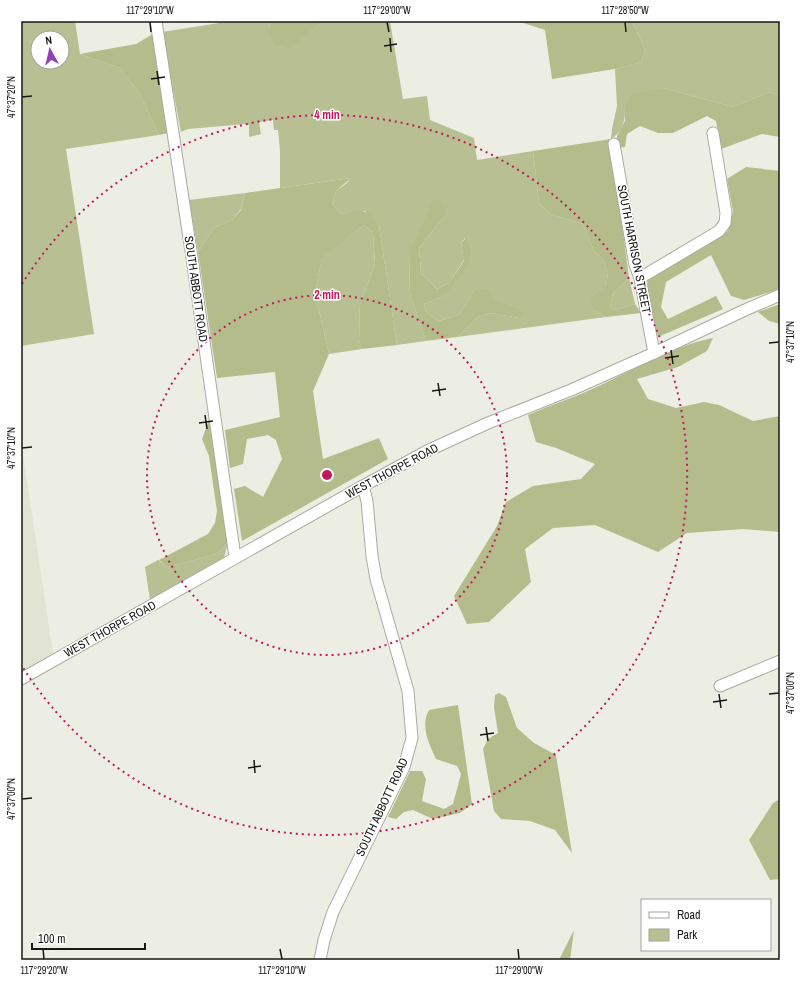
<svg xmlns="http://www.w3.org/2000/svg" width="801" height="981" viewBox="0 0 801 981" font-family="'Archivo Narrow',sans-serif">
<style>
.built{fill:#e1e4d2}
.green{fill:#b8bf93;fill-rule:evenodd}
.forest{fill:#b4bc8b}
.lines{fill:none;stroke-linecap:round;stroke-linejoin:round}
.minor-casing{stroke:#a9aba1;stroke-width:13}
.minor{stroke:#fff;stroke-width:11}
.ticks{fill:none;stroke:#181815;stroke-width:1.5}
.ring{fill:none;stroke:#c2185b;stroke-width:2;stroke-dasharray:2 4}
.labels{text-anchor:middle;stroke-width:3;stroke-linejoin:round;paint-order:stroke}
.street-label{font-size:12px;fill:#181815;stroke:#fff}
.centre{fill:#c2185b;stroke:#fff;stroke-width:2}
.ring-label{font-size:12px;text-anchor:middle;font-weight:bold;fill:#c2185b;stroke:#fff;stroke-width:3;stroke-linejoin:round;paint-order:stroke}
.neatline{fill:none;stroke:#181815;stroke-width:1.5}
.ticks-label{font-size:10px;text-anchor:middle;fill:#181815}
</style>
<rect width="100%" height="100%" fill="#eceee3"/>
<polygon class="built" points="21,442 53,653 21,671"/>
<g class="green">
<path d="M21 21H75L80 54 120 68 140 94 159 135 66 149 94 334 21 346ZM38 38H62V62H38Z"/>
<polygon points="232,21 271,21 268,29 290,48 323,21 390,21 403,99 427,96 430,120 474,138 477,160 533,151 539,203 550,214 583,224 594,251 603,259 608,273 606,287 593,310 606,317 457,337 478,317 491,313 519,318 516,307 473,292 460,314 439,321 426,313 424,304 444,296 471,249 465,238 461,243 464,260 449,283 437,289 421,273 419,248 446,214 409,253 410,294 426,341 397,345 379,225 365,211 341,214 332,203 336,191 347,183 350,178 280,188 280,151 278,130 274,130 273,120 259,122 261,134 249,137 249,125 246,124 188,129 181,132 162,32"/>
<path d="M632 21H780V96L770 92 733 107 663 88 625 110C625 122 622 132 611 139L612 129 617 106 615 69 641 62 645 49Z"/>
<polygon points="245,193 241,209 232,220 214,228 198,252 189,200"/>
<polygon points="364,225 373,233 375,264 360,304 359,340 362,349 329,354 315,293 322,257"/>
<polygon points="629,278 635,304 615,310 610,307 613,293"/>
<polygon points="228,542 224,558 150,600 145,567 158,560 167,567 217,554"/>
</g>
<g class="forest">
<polygon points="271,21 323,21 290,49 275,45 268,29"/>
<polygon points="517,21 632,21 645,49 641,62 615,69 552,79 545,30"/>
<polygon points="153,34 168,133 159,135 140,94 120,68 80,54 136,44"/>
<polygon points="663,88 733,107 770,92 780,96 780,137 762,134 721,149 716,121 707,116 673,133 658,133 640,126 627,134 625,147 617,148 617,136 625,121 625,110 631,94"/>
<polygon points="611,139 629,278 613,293 610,307 615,310 635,304 641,313 606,317 593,310 591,298 606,286 608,273 603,259 594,251 583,224 550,214 539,203 533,151"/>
<polygon points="746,167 780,171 780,289 744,300 731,296 711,255 666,282 661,307 668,319 716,296 723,309 658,337 647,292 648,278 728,231 733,211 727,179"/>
<path d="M351 178 336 191 332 203 341 214C361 211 366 206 379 225L397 345 362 349 359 340 360 304 375 264 373 233 364 225 322 258 315 293 329 354 313 391 323 459 379 438 388 459 242 541 234 489 245 486 263 497 282 459 276 440 268 435 247 439 243 464 230 468 225 430 280 417 275 372 217 378 198 252 214 228 232 220 241 210 245 193Z"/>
<polygon points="441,199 446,214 419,248 421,273 437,289 449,283 464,261 461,243 466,238 471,249 468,266 444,296 424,304 426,313 439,321 460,314 473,292 487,288 494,299 516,307 524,315 519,318 491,313 478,317 457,337 426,341 410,294 409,253 433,201"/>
<polygon points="780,304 780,324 769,321 758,312"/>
<path d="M713 338 707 351 678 367 637 379 648 399 676 408 704 402 719 405 753 421 780 416V532L743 529 687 533 658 552 595 525 553 528 525 549 531 582 489 622 467 624 454 596 497 526 506 502 533 486 581 479 595 464 556 448 536 442 528 415C548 406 570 399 590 390 631 372 669 347 713 338Z"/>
<polygon points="209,420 228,542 217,554 167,567 159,560 208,534 215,523 217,511 209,456 202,439"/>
<polygon points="499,693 506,697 517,728 534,743 556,755 572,853 555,830 530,821 501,819 494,811 483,749 488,739 498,733 494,707 495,695"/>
<path d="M458 705 472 804 460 813 433 819 413 810 404 812 396 819 388 817 410 771H422L426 779 422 801 444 809 453 804 461 774 457 766 436 759C429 744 420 726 429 710Z"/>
<polygon points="780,799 780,879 770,880 749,840 773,803"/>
<polygon points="574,930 570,960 559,960"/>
</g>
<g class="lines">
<g class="minor-casing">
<g id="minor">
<polyline points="156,21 191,251 235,557"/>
<polyline points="614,144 635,265 640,278 654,353"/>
<polyline points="640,278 719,231 725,223 726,213 713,133"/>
<polyline points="21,679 363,486 427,451 488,423 571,390 654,353 745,310 780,295"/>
<polyline points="720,686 780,661"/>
<polyline points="320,960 324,940 333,912 404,767 412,738 408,691 376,579 372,556 367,501 363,486"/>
</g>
</g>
<use href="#minor" class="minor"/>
</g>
<path class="ticks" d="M150 22 151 32M387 22 389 32M625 22 626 32M390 38 391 52M384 46 397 44M157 71 159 85M151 79 165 77M22 97 32 96M769 343 779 342M671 350 673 364M665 358 679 356M438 383 440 396M432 391 446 389M205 415 207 429M199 423 213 421M22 448 32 447M719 694 721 708M769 694 779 693M713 702 727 700M486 727 488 741M480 735 494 733M254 760 255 773M248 768 261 766M22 799 32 798M43 949 44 959M280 949 282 959M518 949 519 959"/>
<g class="ring">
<circle cx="327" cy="475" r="180"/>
<path d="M22 284A360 360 0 1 1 22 666"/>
</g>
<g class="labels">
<g class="street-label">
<text transform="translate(634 249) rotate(79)" y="4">SOUTH HARRISON STREET</text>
<text transform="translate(196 289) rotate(82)" y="4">SOUTH ABBOTT ROAD</text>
<text transform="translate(392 471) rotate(-28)" y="4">WEST THORPE ROAD</text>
<text transform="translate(110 629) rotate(-29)" y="4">WEST THORPE ROAD</text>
<text transform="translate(382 807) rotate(-65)" y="4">SOUTH ABBOTT ROAD</text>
</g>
</g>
<circle cx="327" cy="475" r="6" class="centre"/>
<g class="ring-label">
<text x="327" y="119">4 min</text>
<text x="327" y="299">2 min</text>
</g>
<rect width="801" height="981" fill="none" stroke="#ffffff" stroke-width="44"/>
<rect x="641" y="899" width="130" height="52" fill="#ffffff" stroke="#a3a3a1"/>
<rect x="649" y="912" width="20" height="6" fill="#ffffff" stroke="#a3a3a1"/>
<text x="677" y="919" font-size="12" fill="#181815">Road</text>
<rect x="649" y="929" width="20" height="12" fill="#b8bf93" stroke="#a3a3a1"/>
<text x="677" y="939" font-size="12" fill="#181815">Park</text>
<g transform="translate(50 50) rotate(352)"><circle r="19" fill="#ffffff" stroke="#a3a3a1"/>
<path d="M0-3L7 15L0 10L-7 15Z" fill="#9141b1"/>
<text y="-6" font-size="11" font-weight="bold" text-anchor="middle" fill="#181815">N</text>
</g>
<path d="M32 943v6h113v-6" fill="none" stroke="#181815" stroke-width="2"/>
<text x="38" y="943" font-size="12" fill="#181815" stroke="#ffffff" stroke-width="3" paint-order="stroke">100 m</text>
<rect x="22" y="22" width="757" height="937" class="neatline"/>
<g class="ticks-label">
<text x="150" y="14">117°29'10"W</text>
<text x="387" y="14">117°29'00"W</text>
<text x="625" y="14">117°28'50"W</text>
<text transform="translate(11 97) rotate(-90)" y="4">47°37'20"N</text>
<text transform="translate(790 342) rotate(-90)" y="4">47°37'10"N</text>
<text transform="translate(11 448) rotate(-90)" y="4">47°37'10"N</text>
<text transform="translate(790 693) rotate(-90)" y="4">47°37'00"N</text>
<text transform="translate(11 799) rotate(-90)" y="4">47°37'00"N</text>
<text x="44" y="974">117°29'20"W</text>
<text x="282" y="974">117°29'10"W</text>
<text x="519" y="974">117°29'00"W</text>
</g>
</svg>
